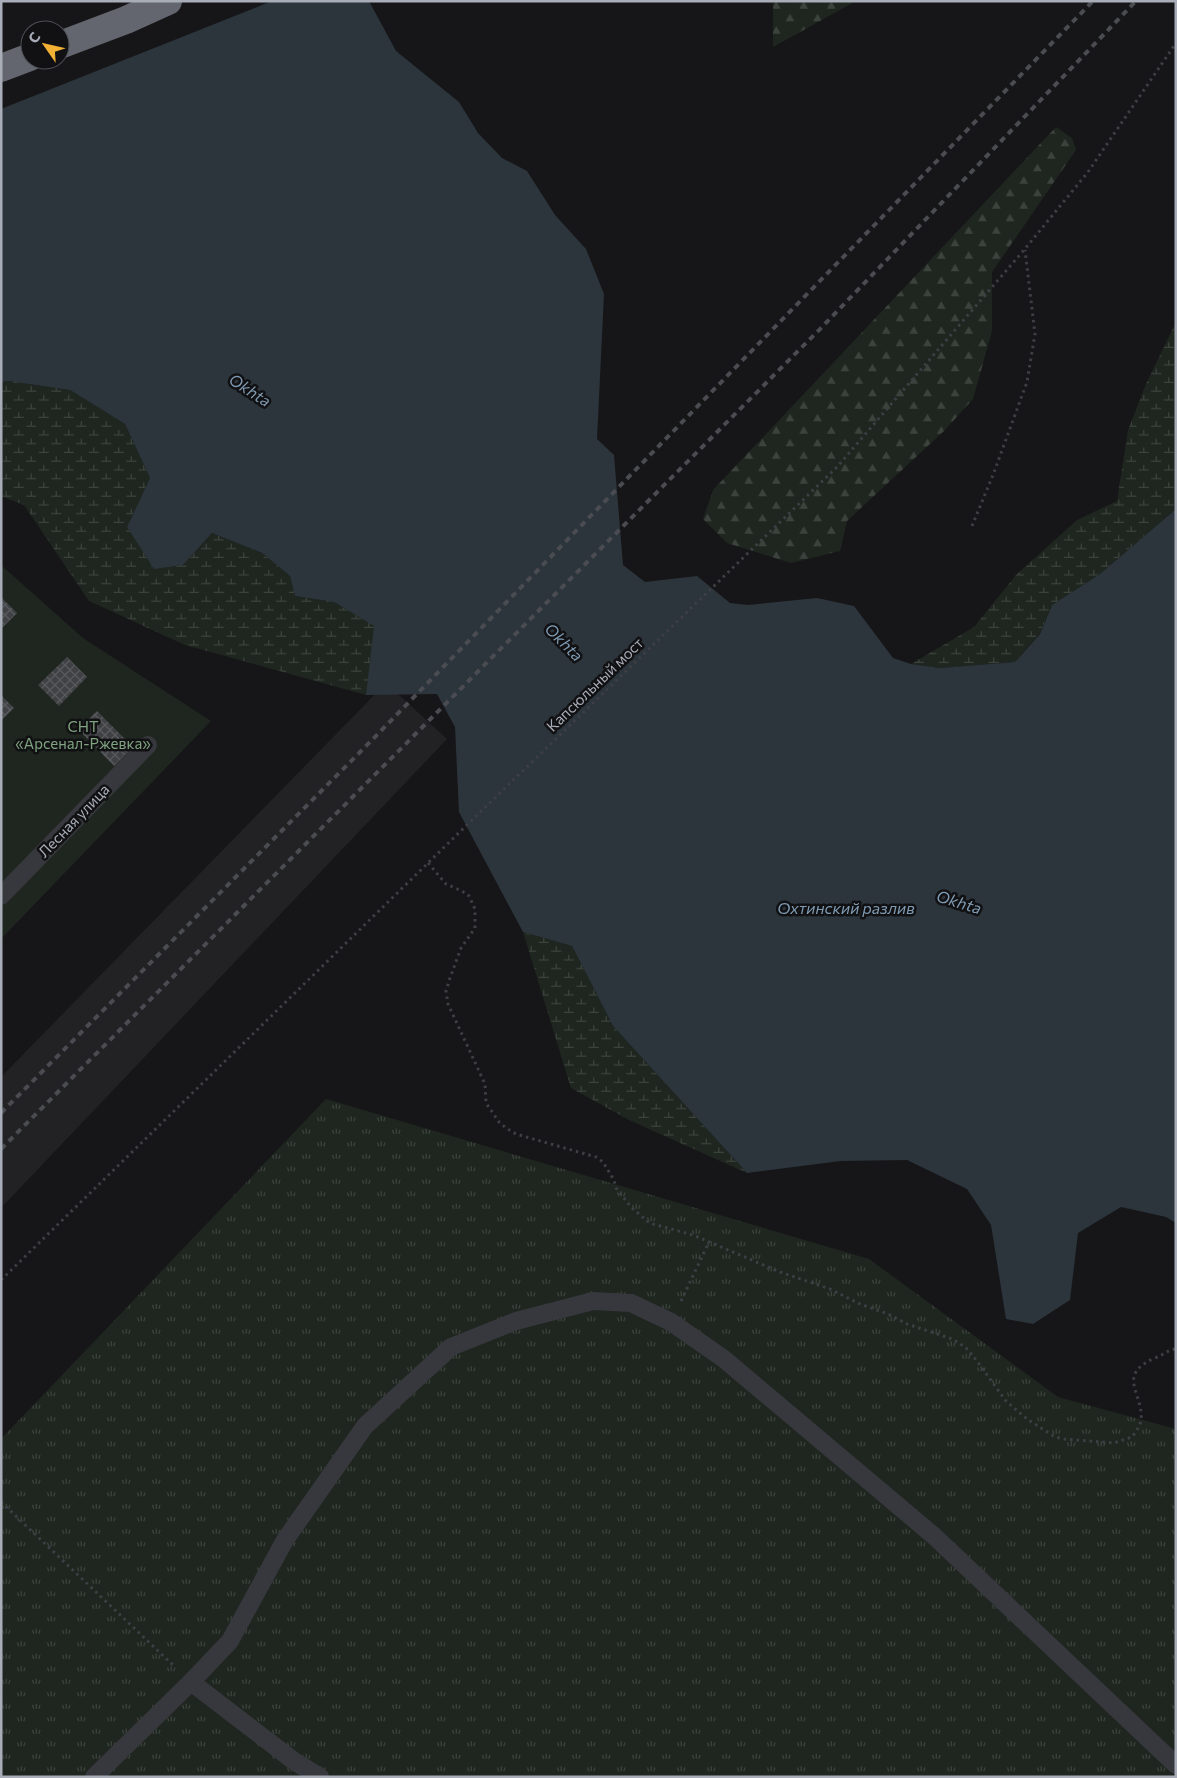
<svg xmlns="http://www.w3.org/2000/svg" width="1177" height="1778" viewBox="0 0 1177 1778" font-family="Commissioner,sans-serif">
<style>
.built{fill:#222225}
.grass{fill:url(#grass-tufts)}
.forest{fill:url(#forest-firs)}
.wetland{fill:url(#wetland-marsh)}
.garden{fill:#1e261f}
.water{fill:#2c353c;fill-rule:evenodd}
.pier{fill:#161618;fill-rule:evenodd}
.building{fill:url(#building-cross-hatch)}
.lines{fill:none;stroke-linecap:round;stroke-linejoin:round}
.path{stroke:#3d3f44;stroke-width:3;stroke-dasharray:2.5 4;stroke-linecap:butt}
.lane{stroke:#37383d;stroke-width:18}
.highway{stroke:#63666e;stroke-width:28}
.rail{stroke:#4a4c52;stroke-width:4;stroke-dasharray:6 5;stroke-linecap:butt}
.labels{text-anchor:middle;stroke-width:5;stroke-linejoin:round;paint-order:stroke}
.street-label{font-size:15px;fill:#a8adb8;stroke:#111113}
.park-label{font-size:15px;fill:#7fa381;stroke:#111113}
.water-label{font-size:16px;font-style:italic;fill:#7f9bb3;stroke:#111113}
</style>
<defs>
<pattern id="grass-tufts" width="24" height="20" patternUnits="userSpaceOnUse" patternTransform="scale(1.25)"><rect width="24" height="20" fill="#1e261f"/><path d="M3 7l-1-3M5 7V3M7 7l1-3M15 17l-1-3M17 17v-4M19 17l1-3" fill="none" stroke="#3c433d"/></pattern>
<pattern id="forest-firs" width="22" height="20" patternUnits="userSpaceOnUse" patternTransform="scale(1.25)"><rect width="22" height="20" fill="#1e261f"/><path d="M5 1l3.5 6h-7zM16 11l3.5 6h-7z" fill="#3c433d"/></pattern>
<pattern id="wetland-marsh" width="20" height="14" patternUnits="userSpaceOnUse" patternTransform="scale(1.25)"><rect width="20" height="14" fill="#1e261f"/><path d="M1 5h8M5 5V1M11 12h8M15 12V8" fill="none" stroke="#3c433d"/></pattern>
<pattern id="building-cross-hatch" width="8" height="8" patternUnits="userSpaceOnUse" patternTransform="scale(1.25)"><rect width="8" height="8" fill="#404145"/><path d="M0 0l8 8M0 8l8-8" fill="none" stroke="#595a5e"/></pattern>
</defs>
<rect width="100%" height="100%" fill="#161618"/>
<polygon class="built" points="386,683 447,739 1,1208 1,1077"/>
<polygon class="grass" points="326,1099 869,1259 1058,1397 1176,1429 1176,1777 1,1777 1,1439"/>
<g class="forest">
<polygon points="773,1 856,1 773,47"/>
<polygon points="1056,127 1072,138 1076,150 992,272 992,331 973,399 944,431 847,521 840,551 791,563 727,543 703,519 713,490"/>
</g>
<g class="wetland">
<polygon points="1176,322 1176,509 1100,574 1052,605 1040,633 1015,662 940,668 911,664 974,627 1016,575 1077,520 1117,501 1128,430 1146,384"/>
<polygon points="8,381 70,390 125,424 150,478 127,527 183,565 212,533 262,553 290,576 295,596 334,602 375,626 366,695 185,645 89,601 24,505 1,496 1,382"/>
<polygon points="523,932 572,946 613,1026 747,1173 629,1120 571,1088"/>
</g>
<polygon class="garden" points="1,565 83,638 211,721 1,939"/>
<path class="water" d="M1 1H369L396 51 459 102 478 133 502 158 527 171 555 215 586 249 604 294 597 439 614 455 623 565 645 582 697 576 730 603 748 605 817 598 854 606 893 658 911 664 940 668 1015 662 1040 634 1052 605 1100 574 1176 509V1223L1166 1217 1121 1207 1078 1233 1070 1300 1033 1324 1006 1319 991 1225 967 1189 907 1160 841 1161 747 1173 613 1026 572 946 523 932 459 812 455 727 437 694 366 695 374 626 334 602 295 596 290 576 262 553 212 533 183 565 154 569 127 527 150 478 125 424 70 390 8 381 1 382ZM30 30H60V60H30Z"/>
<path class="pier" d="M1 1H272L1 109ZM30 30H60V60H30Z"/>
<g class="building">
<polygon points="1,597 17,613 1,629"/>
<polygon points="67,657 87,677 59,706 38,685"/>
<polygon points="1,695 14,708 1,721"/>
<polygon points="97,711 133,747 114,766 78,729"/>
</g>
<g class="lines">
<g class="path">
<polyline points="972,526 993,475 1027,382 1035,334 1025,250"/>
<path d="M428 863 446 884 462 891 469 896 475 909V928L461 948 450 978 446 991 448 1004 485 1084 486 1103 499 1122 506 1128 516 1134 596 1157 603 1162 614 1180 616 1188 631 1207 647 1221 653 1224 693 1235 780 1272 830 1289 860 1304 888 1314 907 1324 952 1339 959 1343 966 1348 977 1361 1006 1401 1027 1419 1055 1437 1064 1439 1114 1443 1132 1437C1136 1432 1140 1426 1141 1420 1144 1394 1115 1375 1155 1358 1163 1355 1167 1350 1176 1349"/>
<polyline points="1,1280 472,820 837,467 1024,250 1088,172 1176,43"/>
<polyline points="681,1301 709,1242"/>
<polyline points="1,1502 173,1665"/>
</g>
<g class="lane">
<polyline points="1,896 148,745"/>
<polyline points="191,1682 294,1761 320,1777"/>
<polyline points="94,1777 191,1682 230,1641 285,1540 365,1426 451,1347 516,1321 593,1301 631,1303 671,1322 724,1359 934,1536 1176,1765"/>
</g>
<g class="highway">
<polyline points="60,45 126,20 168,1"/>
<polyline points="1,68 30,57"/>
</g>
<g class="rail">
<polyline points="1,1113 372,740 1093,1"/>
<polyline points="1,1149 823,326 1136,1"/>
</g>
</g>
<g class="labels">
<g class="street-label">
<text transform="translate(595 685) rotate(-44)" y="5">Капсюльный мост</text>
<text transform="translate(74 821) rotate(-46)" y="5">Лесная улица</text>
</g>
<g class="park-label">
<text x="83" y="732">СНТ<tspan x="83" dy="17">«Арсенал-Ржевка»</tspan></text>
</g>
<g class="water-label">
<text transform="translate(250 390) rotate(33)" y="6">Okhta</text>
<text transform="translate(564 642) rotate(45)" y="6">Okhta</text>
<text transform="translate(959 902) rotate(17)" y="6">Okhta</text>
<text x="846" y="914">Охтинский разлив</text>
</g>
</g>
<rect width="1177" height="1778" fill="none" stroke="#a8adb8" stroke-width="5"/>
<g transform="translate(45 45) rotate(304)"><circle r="24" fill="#111113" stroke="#4d4f55"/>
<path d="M0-4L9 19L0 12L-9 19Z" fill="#f2b134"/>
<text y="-8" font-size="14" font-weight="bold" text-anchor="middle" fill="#a8adb8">С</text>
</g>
</svg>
